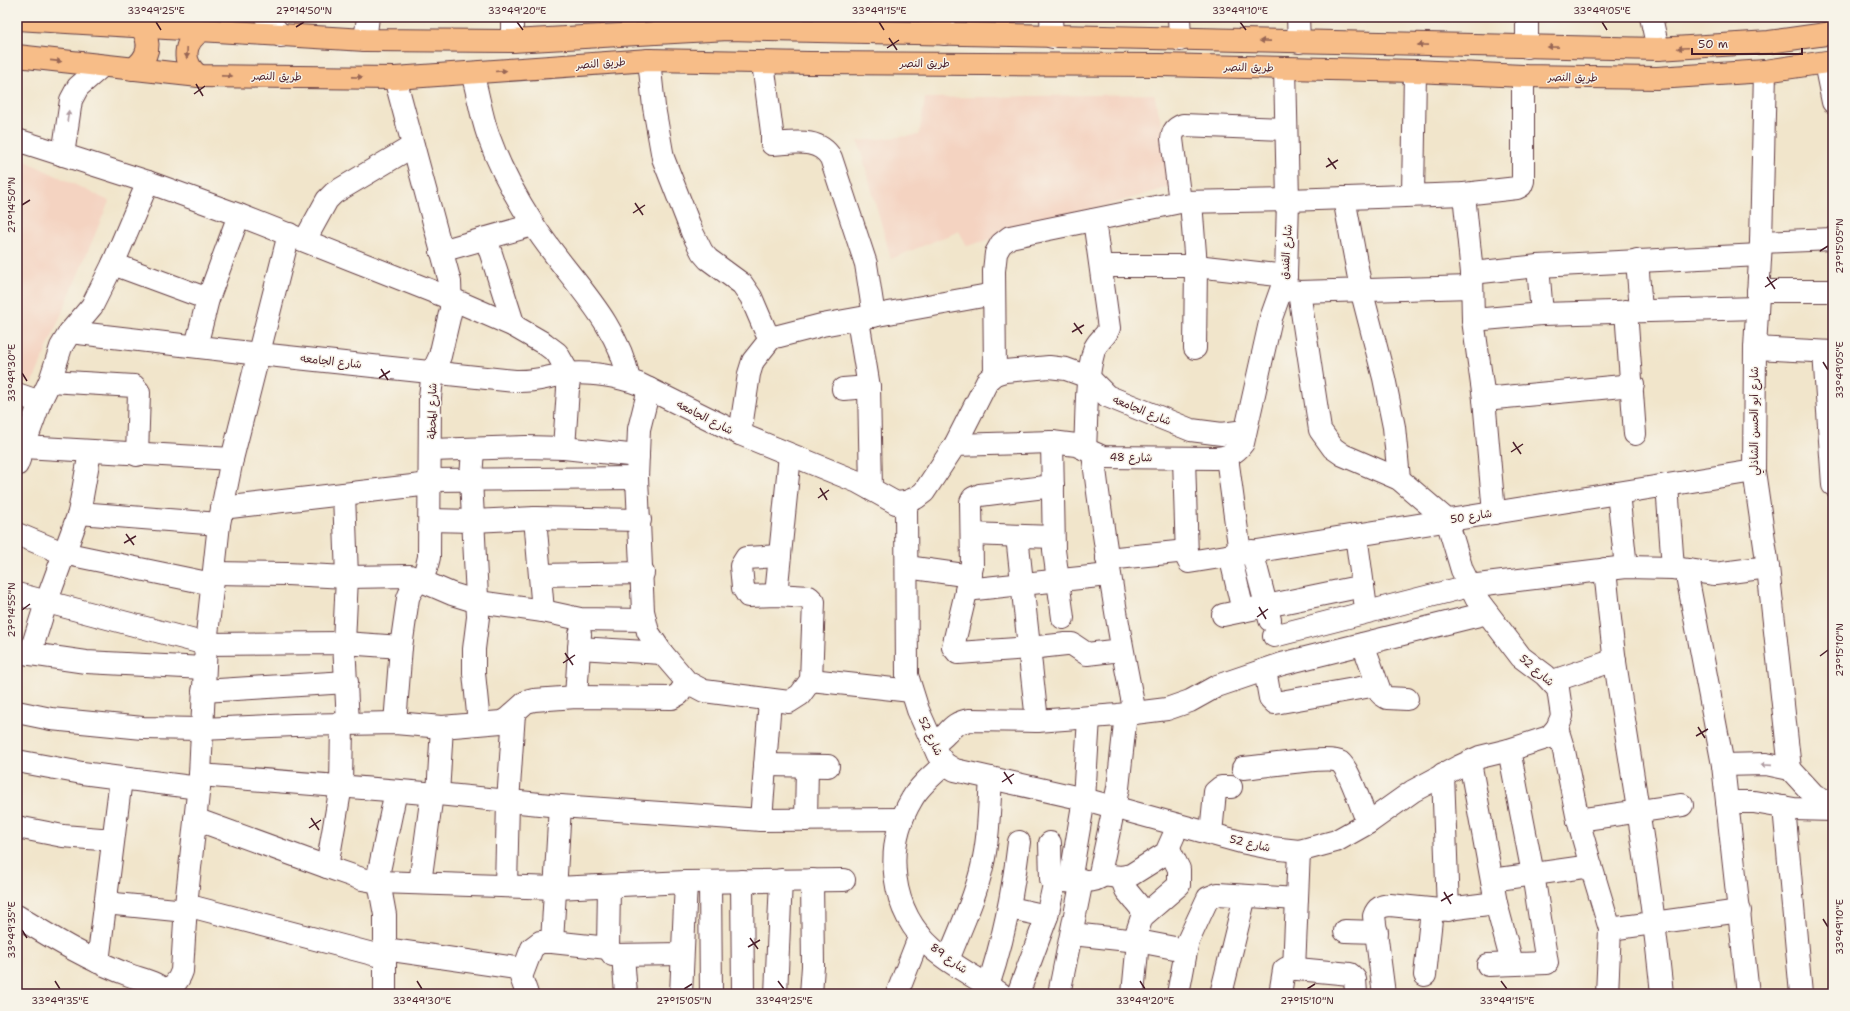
<svg xmlns="http://www.w3.org/2000/svg" width="1850" height="1011" viewBox="0 0 1850 1011" font-family="'Shantell Sans','Playpen Sans Arabic',sans-serif">
<style>
.built{fill:#f4d3c1}
.lines{fill:none;stroke-linecap:round;stroke-linejoin:round}
.minor-casing{stroke:#633d43;stroke-width:24}
.major-casing{stroke:#633d43;stroke-width:24}
.minor{stroke:#fff;stroke-width:22}
.major{stroke:#f7bd88;stroke-width:22}
.oneway{fill:#986655}
.oneway2{fill:#ae9aa0}
.ticks{fill:none;stroke:#4a1f2b;stroke-width:1.5}
.labels{text-anchor:middle;stroke-width:3;stroke-linejoin:round;paint-order:stroke}
.street-label{font-size:11px;fill:#4a1f2b;stroke:#f7f3e8}
.neatline{fill:none;stroke:#4a1f2b;stroke-width:1.5}
.ticks-label{font-size:10px;text-anchor:middle;fill:#4a1f2b}
</style>
<rect width="100%" height="100%" fill="#f7f3e8"/>
<filter id="ink" filterUnits="userSpaceOnUse"><feTurbulence type="fractalNoise" baseFrequency=".025" numOctaves="2"/><feDisplacementMap in="SourceGraphic" scale="8" xChannelSelector="R" yChannelSelector="G"/><feConvolveMatrix kernelMatrix="1 2 1 2 8 2 1 2 1" color-interpolation-filters="sRGB"/></filter>
<filter id="wash" filterUnits="userSpaceOnUse"><feTurbulence type="fractalNoise" baseFrequency=".012" numOctaves="4" result="noise"/><feDisplacementMap in="SourceGraphic" scale="16" xChannelSelector="R" yChannelSelector="G"/><feGaussianBlur stdDeviation="0.9" result="paint"/><feColorMatrix in="noise" values="0 0 0 0 0 0 0 0 0 0 0 0 0 0 0 0 0 1.4 0 .05"/><feComposite in="paint" operator="in"/></filter>
<g filter="url(#wash)">
<rect width="100%" height="100%" fill="#f1e5cb"/>
<g class="built">
<polygon points="1154,94 1177,185 967,246 959,231 891,259 858,141 919,135 925,98"/>
<polygon points="17,157 109,201 32,384 17,378"/>
</g>
</g>
<g filter="url(#ink)">
<g class="lines">
<g class="minor-casing">
<g id="minor">
<polyline points="266,17 281,36"/>
<polyline points="512,17 512,41"/>
<polyline points="943,17 944,34"/>
<polyline points="1051,17 1052,37"/>
<polyline points="1179,17 1180,40"/>
<polyline points="1298,17 1299,42"/>
<polyline points="1527,17 1527,47"/>
<polyline points="1651,17 1658,49"/>
<polyline points="365,40 368,17"/>
<polyline points="649,60 654,107 663,158 692,232 702,252 708,259 742,284 751,297 766,332 772,337 779,336 822,325 994,294"/>
<path d="M763 63 772 132V144C793 143 819 137 831 158L866 264 874 316"/>
<polyline points="1825,63 1833,102"/>
<polyline points="1765,71 1761,242 1755,348 1754,471 1768,567 1790,769"/>
<path d="M472 73C478 93 481 115 488 135 499 166 515 196 533 224 565 275 618 320 629 380"/>
<polyline points="17,140 148,182 239,215 452,299 514,326 545,344 557,353 569,374 564,448"/>
<polyline points="63,155 71,100 78,87 102,66"/>
<polyline points="1464,194 1472,273 1473,320 1484,399 1494,513"/>
<polyline points="1413,195 1415,71"/>
<polyline points="1344,198 1361,289 1384,378 1394,427 1399,479"/>
<path d="M1180 202 1172 139C1173 131 1175 128 1183 125L1286 129"/>
<polyline points="1191,202 1196,266 1195,348"/>
<polyline points="486,238 514,326"/>
<polyline points="305,240 327,200 334,193 413,146"/>
<polyline points="1761,242 1833,239"/>
<polyline points="441,251 533,225"/>
<polyline points="1637,260 1641,310"/>
<polyline points="113,264 208,299"/>
<polyline points="1102,266 1196,266 1286,276"/>
<polyline points="1538,266 1542,314"/>
<polyline points="1472,273 1538,266 1760,255"/>
<polyline points="1285,289 1299,292 1471,287"/>
<polyline points="1758,291 1833,291"/>
<polyline points="1626,311 1635,434"/>
<polyline points="858,320 869,387 871,489"/>
<polyline points="1473,320 1542,314 1757,308"/>
<path d="M70 332 259 354 515 381C537 382 548 376 568 374 588 371 620 377 639 384L740 434 858 482 896 503 906 502 916 498 924 492 955 445 988 380 995 374 1005 371 1049 367 1066 369 1088 377 1107 396 1191 430 1222 434 1245 431"/>
<polyline points="196,346 208,299 239,215"/>
<polyline points="1755,348 1833,352"/>
<polyline points="1824,352 1833,485"/>
<polyline points="995,374 994,271 996,253 1001,244 1010,237 1180,202 1288,200 1464,194 1517,188 1521,186 1523,181 1523,76"/>
<polyline points="50,381 134,386 139,392 137,455"/>
<polyline points="649,389 639,429 637,478 643,611 648,632 662,653 687,682 704,691 789,702 800,695 811,680 814,602 809,597 776,595 748,596 743,588 741,566 746,558 780,556"/>
<polyline points="843,389 869,387"/>
<polyline points="17,394 40,402"/>
<polyline points="1484,399 1633,385"/>
<polyline points="740,434 749,374 753,361 772,337"/>
<polyline points="1052,442 1054,550 1063,618"/>
<path d="M955 445 1052 442 1076 445 1103 457 1215 458C1227 457 1235 454 1243 443L1271 318 1286 276 1288 200 1285 68"/>
<polyline points="24,447 232,459"/>
<polyline points="473,449 471,479 478,617 474,649 474,673 479,723"/>
<path d="M1085 449C1087 416 1085 382 1094 350 1097 341 1106 337 1109 328L1094 220"/>
<polyline points="431,450 526,447 564,448 638,456"/>
<path d="M1093 454C1104 541 1117 627 1135 713"/>
<polyline points="1227,457 1240,553"/>
<polyline points="1184,458 1187,558 1189,562 1754,471"/>
<polyline points="17,465 40,402 50,381 61,347 70,332 92,306 113,264 148,182"/>
<polyline points="431,480 637,478"/>
<polyline points="1667,485 1673,568"/>
<polyline points="1053,486 980,495 973,498 971,502 972,567 953,647 958,653 1030,648 1066,644 1072,644 1087,654 1121,650"/>
<polyline points="1618,493 1626,567"/>
<polyline points="344,494 347,577 344,643 348,724"/>
<polyline points="906,502 907,675 918,710 938,755 945,764 955,770 1084,799 1241,842 1271,848 1299,851 1336,841 1368,823 1413,791 1458,767 1480,757 1509,750 1549,737 1557,728 1562,716 1558,689 1545,675 1521,657 1476,598 1462,570 1447,520 1399,479 1343,455 1333,448 1320,430 1299,292"/>
<polyline points="222,508 430,484"/>
<polyline points="79,513 219,524"/>
<polyline points="535,518 543,611"/>
<polyline points="430,520 473,521 535,518 640,520"/>
<polyline points="17,534 63,553 212,584"/>
<polyline points="972,534 1053,537"/>
<polyline points="1356,535 1365,601"/>
<polyline points="1017,536 1037,721"/>
<polyline points="1252,551 1270,620"/>
<polyline points="1230,555 1243,611"/>
<polyline points="1107,559 1187,551"/>
<polyline points="907,567 971,576"/>
<path d="M1605 569C1608 600 1611 631 1615 662 1632 773 1651 882 1662 994"/>
<polyline points="1686,570 1723,765 1748,994"/>
<polyline points="214,573 287,574 347,577 410,576 452,594 478,602 543,611 580,619 644,620"/>
<polyline points="540,575 643,573"/>
<polyline points="966,590 1109,575"/>
<polyline points="17,594 206,644 344,643 401,647"/>
<polyline points="776,595 790,455"/>
<polyline points="1223,615 1363,586"/>
<polyline points="1274,636 1469,586 1626,567 1673,568 1715,574 1768,567"/>
<polyline points="1363,644 1381,694 1387,698 1407,699"/>
<polyline points="579,648 662,653"/>
<polyline points="17,652 86,662 204,668"/>
<polyline points="30,654 46,603 79,513 90,452"/>
<polyline points="1265,670 1270,698 1275,703 1377,685"/>
<polyline points="811,680 911,691"/>
<polyline points="1553,681 1615,660"/>
<polyline points="203,691 347,682"/>
<polyline points="576,697 580,634"/>
<polyline points="17,712 51,719 143,728 201,729 294,725 395,723 442,727 501,722 507,719 526,702 534,700 576,697 672,698 679,694 687,682"/>
<path d="M395 723 401 647 408 598C411 589 415 586 421 579 426 573 427 565 429 557L430 397 433 371 440 356 451 309 450 282 395 78"/>
<polyline points="1557,728 1564,751 1578,820 1591,866"/>
<path d="M933 744C950 736 948 723 970 720L1037 721 1118 715 1167 709 1190 701 1217 686 1282 664 1487 613"/>
<polyline points="17,761 82,773 199,788"/>
<polyline points="1470,762 1496,903 1512,963"/>
<path d="M945 764C934 774 920 785 912 799 883 847 890 911 933 949 953 966 979 979 1001 994"/>
<polyline points="765,765 828,766"/>
<polyline points="1723,765 1766,764 1790,769 1814,795 1833,804"/>
<path d="M1243 768C1260 767 1329 755 1340 762 1350 770 1362 810 1368 823"/>
<polyline points="1443,774 1448,910"/>
<polyline points="200,775 438,794 560,806 761,820 902,819"/>
<polyline points="438,794 442,727"/>
<polyline points="1727,802 1754,802 1794,809 1833,810"/>
<polyline points="1784,807 1801,994"/>
<polyline points="195,819 327,867 362,879 379,882 556,888 686,882 844,880"/>
<polyline points="761,820 770,700"/>
<polyline points="806,820 807,766"/>
<polyline points="1578,820 1682,805"/>
<polyline points="17,827 63,836 113,840"/>
<polyline points="1211,833 1215,792 1221,787 1231,787"/>
<path d="M1050 843 1051 879C1060 882 1091 883 1099 878L1118 788 1126 714"/>
<polyline points="327,867 341,786 342,724"/>
<polyline points="1101,875 1121,877 1131,875 1166,853 1174,835"/>
<polyline points="1121,877 1126,890 1145,913"/>
<polyline points="1492,880 1591,866 1610,929 1607,994"/>
<polyline points="742,881 743,994"/>
<polyline points="1070,881 1084,799 1089,718"/>
<polyline points="710,882 711,994"/>
<polyline points="420,883 432,794"/>
<polyline points="506,886 508,802 514,713"/>
<polyline points="609,887 608,948 613,955 682,954"/>
<polyline points="105,903 186,911"/>
<polyline points="186,905 384,957"/>
<polyline points="1010,908 1047,916"/>
<path d="M17 916C54 939 92 962 132 976 144 980 160 983 168 994"/>
<polyline points="1610,929 1740,911"/>
<polyline points="1345,931 1377,932"/>
<polyline points="1072,934 1138,941 1185,950"/>
<polyline points="1134,941 1142,917 1179,885 1179,869 1169,849"/>
<polyline points="552,942 608,948"/>
<polyline points="385,949 523,969"/>
<polyline points="623,955 626,994"/>
<path d="M948 960C960 929 975 899 982 867 989 838 989 808 991 778"/>
<polyline points="98,962 121,779"/>
<polyline points="1488,965 1547,963 1533,874 1509,750"/>
<polyline points="1294,969 1299,851"/>
<polyline points="1425,975 1432,910"/>
<path d="M988 986C1004 939 1013 892 1019 842"/>
<polyline points="1222,990 1245,896"/>
<path d="M160 994C171 989 178 983 182 971L186 905 200 775 206 644 219 524 232 459 289 234"/>
<polyline points="385,994 385,915 379,882 379,871 396,791"/>
<polyline points="527,994 521,977 532,948 540,942 552,942 560,806"/>
<polyline points="681,994 686,882"/>
<polyline points="776,994 781,880"/>
<polyline points="811,994 813,966 812,880"/>
<polyline points="897,994 920,935"/>
<polyline points="1018,994 1047,916 1055,880"/>
<polyline points="1059,994 1082,880"/>
<polyline points="1133,994 1138,941"/>
<polyline points="1178,994 1188,941 1208,898 1218,894 1297,899"/>
<polyline points="1280,994 1284,970 1287,968 1350,974 1355,979 1356,994"/>
<path d="M1384 994 1374 916C1377 907 1382 906 1390 905L1440 910 1496 903"/>
</g>
</g>
<g class="major-casing">
<g id="major">
<polyline points="17,19 365,40 512,41 728,29 1658,49 1769,42 1833,33"/>
<polyline points="17,56 199,76 395,78 649,60 810,63 1159,65 1415,71 1523,76 1657,78 1765,71 1833,61"/>
<path d="M133 69C149 58 152 43 141 27"/>
<path d="M199 76C181 63 183 42 201 31"/>
</g>
</g>
<use href="#minor" class="minor"/>
<use href="#major" class="major"/>
</g>
<defs><path id="oneway-solid" d="M-6-.8H1V-3.2L6.5 0L1 3.2V.8H-6Z"/></defs>
<g class="oneway">
<use href="#oneway-solid" transform="translate(1265 41) rotate(-179)"/>
<use href="#oneway-solid" transform="translate(1423 45) rotate(-179)"/>
<use href="#oneway-solid" transform="translate(1553 47) rotate(-179)"/>
<use href="#oneway-solid" transform="translate(1683 48) rotate(178)"/>
<use href="#oneway-solid" transform="translate(187 53) rotate(92)"/>
<use href="#oneway-solid" transform="translate(56 61) rotate(6)"/>
<use href="#oneway-solid" transform="translate(501 71) rotate(-5)"/>
<use href="#oneway-solid" transform="translate(227 76) rotate(1)"/>
<use href="#oneway-solid" transform="translate(357 77) rotate(1)"/>
</g>
<g class="oneway2">
<use href="#oneway-solid" transform="translate(68 116) rotate(-82)"/>
<use href="#oneway-solid" transform="translate(1766 765) rotate(-176)"/>
</g>
</g>
<path class="ticks" d="M156 22 161 30M517 22 523 30M879 22 884 30M1240 22 1246 30M1602 22 1607 30M296 27 304 22M889 38 897 50M887 48 899 40M196 84 203 96M194 94 205 86M1328 158 1336 169M1326 167 1338 160M635 203 643 215M22 205 30 200M633 213 645 205M1820 251 1828 246M1767 277 1775 289M1765 287 1777 279M1074 323 1082 334M1072 332 1084 325M1823 362 1828 370M381 369 388 380M22 373 27 381M379 378 390 371M1513 442 1521 454M1511 452 1523 444M820 488 827 500M818 498 829 490M126 534 134 545M124 543 136 536M1259 607 1266 619M22 610 30 604M1257 617 1268 609M565 653 573 665M1820 656 1828 650M563 663 575 655M1698 727 1705 738M1696 736 1708 729M1004 772 1012 784M1002 782 1014 774M311 818 319 830M309 828 321 820M1444 892 1451 904M1441 901 1453 894M1823 919 1828 927M22 930 27 938M750 938 758 949M748 947 760 940M55 981 60 989M417 981 422 989M778 981 784 989M1140 981 1145 989M1501 981 1507 989M684 989 692 984M1307 989 1315 984"/>
<g class="labels">
<g class="street-label">
<text transform="translate(601 63) rotate(-4)" y="4">طريق النصر</text>
<text x="925" y="67">طريق النصر</text>
<text transform="translate(1249 67) rotate(1)" y="4">طريق النصر</text>
<text transform="translate(277 76) rotate(1)" y="4">طريق النصر</text>
<text transform="translate(1573 77) rotate(1)" y="4">طريق النصر</text>
<text transform="translate(1286 252) rotate(-86)" y="4">شارع الفندق</text>
<text transform="translate(331 361) rotate(6)" y="4">شارع الجامعه</text>
<text transform="translate(1142 410) rotate(22)" y="4">شارع الجامعه</text>
<text transform="translate(432 411) rotate(-89)" y="4">شارع المحطة</text>
<text transform="translate(705 417) rotate(27)" y="4">شارع الجامعه</text>
<text transform="translate(1754 421) rotate(-90)" y="4">شارع ابو الحسن الشاذلي</text>
<text transform="translate(1131 457) rotate(1)" y="4">شارع 48</text>
<text transform="translate(1471 516) rotate(-9)" y="4">شارع 50</text>
<text transform="translate(1537 670) rotate(41)" y="4">شارع 52</text>
<text transform="translate(931 736) rotate(65)" y="4">شارع 52</text>
<text transform="translate(1250 843) rotate(13)" y="4">شارع 52</text>
<text transform="translate(949 958) rotate(36)" y="4">شارع 89</text>
</g>
</g>
<rect width="1850" height="1011" fill="none" stroke="#f7f3e8" stroke-width="44"/>
<path d="M1692 48v6h110v-6" fill="none" stroke="#4a1f2b" stroke-width="2"/>
<text x="1698" y="48" font-size="12" fill="#4a1f2b" stroke="#f7f3e8" stroke-width="3" paint-order="stroke">50 m</text>
<rect x="22" y="22" width="1806" height="967" class="neatline"/>
<g class="ticks-label">
<text x="156" y="14">33°49'25"E</text>
<text x="304" y="14">27°14'50"N</text>
<text x="517" y="14">33°49'20"E</text>
<text x="879" y="14">33°49'15"E</text>
<text x="1240" y="14">33°49'10"E</text>
<text x="1602" y="14">33°49'05"E</text>
<text transform="translate(11 205) rotate(-90)" y="4">27°14'50"N</text>
<text transform="translate(1839 246) rotate(-90)" y="4">27°15'05"N</text>
<text transform="translate(1839 370) rotate(-90)" y="4">33°49'05"E</text>
<text transform="translate(11 373) rotate(-90)" y="4">33°49'30"E</text>
<text transform="translate(11 610) rotate(-90)" y="4">27°14'55"N</text>
<text transform="translate(1839 650) rotate(-90)" y="4">27°15'10"N</text>
<text transform="translate(1839 927) rotate(-90)" y="4">33°49'10"E</text>
<text transform="translate(11 930) rotate(-90)" y="4">33°49'35"E</text>
<text x="60" y="1004">33°49'35"E</text>
<text x="422" y="1004">33°49'30"E</text>
<text x="684" y="1004">27°15'05"N</text>
<text x="784" y="1004">33°49'25"E</text>
<text x="1145" y="1004">33°49'20"E</text>
<text x="1307" y="1004">27°15'10"N</text>
<text x="1507" y="1004">33°49'15"E</text>
</g>
</svg>
